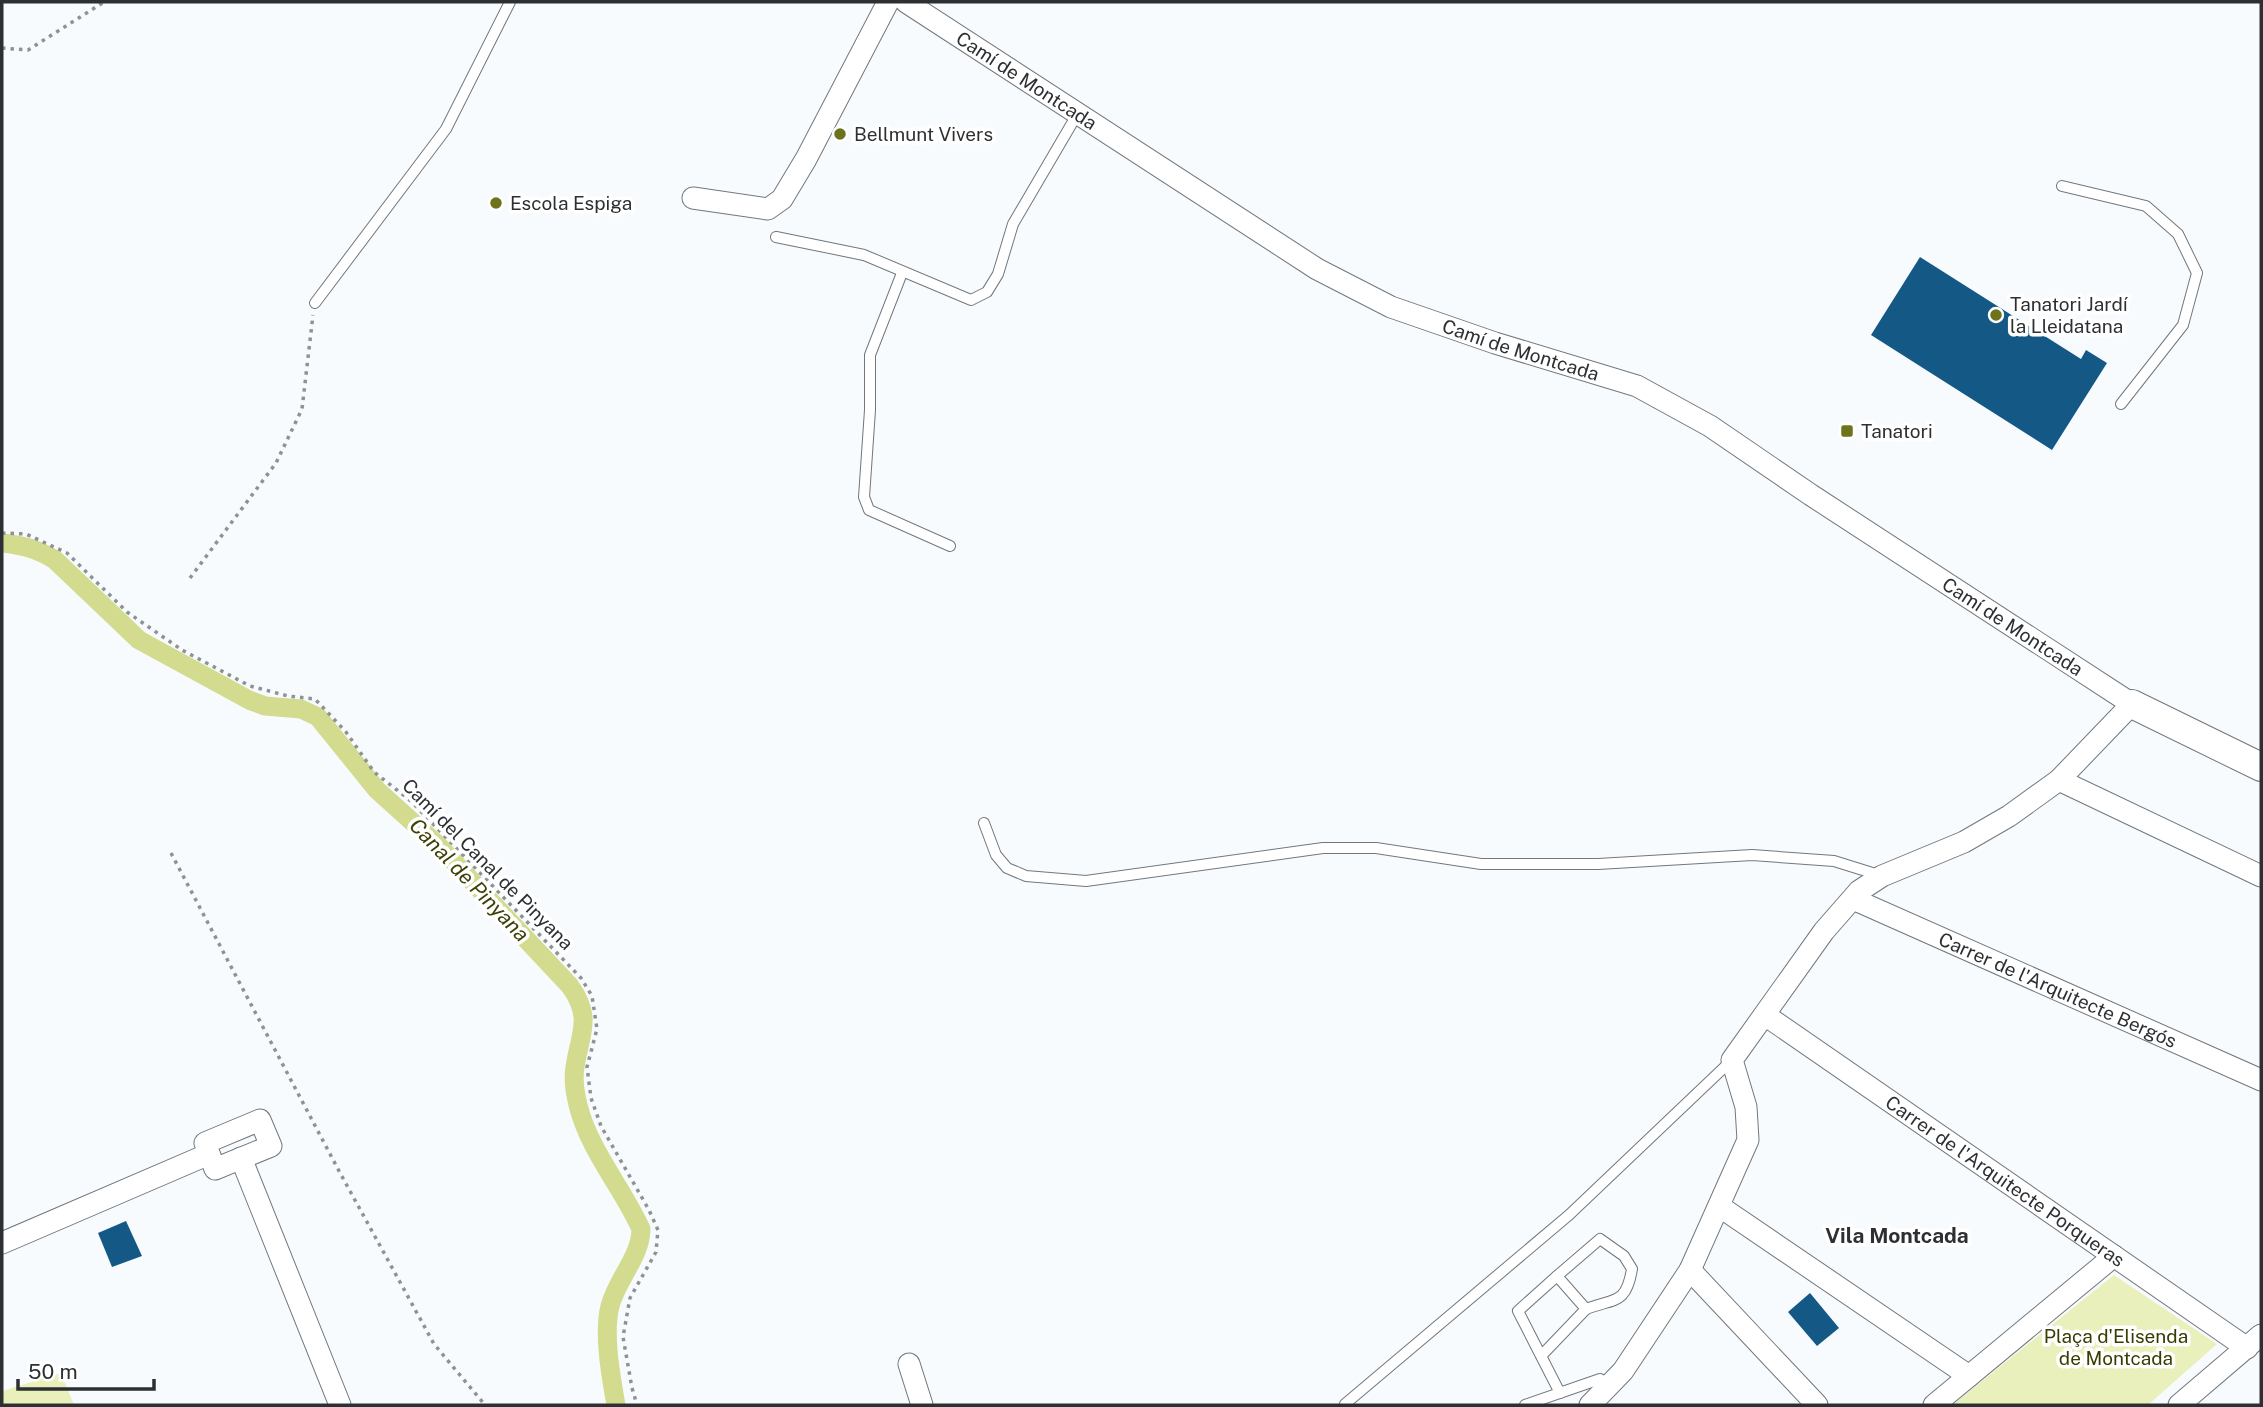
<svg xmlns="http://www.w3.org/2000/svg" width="2263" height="1407" viewBox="0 0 2263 1407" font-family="'Public Sans',sans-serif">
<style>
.green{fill:#eaf0bc}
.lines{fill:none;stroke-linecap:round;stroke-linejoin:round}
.canal{stroke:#d3db8f;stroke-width:19}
.building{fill:#145985}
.service-casing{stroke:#70787e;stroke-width:12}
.minor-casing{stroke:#70787e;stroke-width:23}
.tertiary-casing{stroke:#70787e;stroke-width:30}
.path{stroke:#8f9295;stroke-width:3.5;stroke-dasharray:3.5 5;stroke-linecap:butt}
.service{stroke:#fff;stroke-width:10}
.minor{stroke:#fff;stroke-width:21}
.tertiary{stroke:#fff;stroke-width:28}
.poi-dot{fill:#6d731a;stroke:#fff;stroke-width:2.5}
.labels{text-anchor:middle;stroke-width:7;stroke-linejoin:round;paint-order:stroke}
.street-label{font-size:19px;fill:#2d3033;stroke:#fff}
.poi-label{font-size:19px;fill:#2d3033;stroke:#fff;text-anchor:start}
.park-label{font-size:19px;fill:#393c00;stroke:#fff}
.water-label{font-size:21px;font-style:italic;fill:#3d4105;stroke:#fff}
.neighbourhood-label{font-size:21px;font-weight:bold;fill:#2d3033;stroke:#fff}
</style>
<rect width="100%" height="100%" fill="#f8fbfe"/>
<g class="green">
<polygon points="2114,1275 2217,1344 2148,1405 1952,1405"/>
<polygon points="61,1373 74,1405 2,1405 2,1391"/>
</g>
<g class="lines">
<path class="canal" d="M2 543C22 545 38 549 55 560L139 640 249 700 265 706 301 709 318 717 377 790 438 845 570 986C593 1018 580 1033 575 1067 573 1079 575 1093 578 1105 589 1150 622 1187 641 1229 641 1256 617 1279 610 1306 603 1334 611 1377 616 1405"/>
</g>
<g class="building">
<polygon points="1920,257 2081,359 2086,350 2107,363 2052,450 1871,335"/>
<polygon points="126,1221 142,1256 112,1267 98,1233"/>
<polygon points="1810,1293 1839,1328 1817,1346 1788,1312"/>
</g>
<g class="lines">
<g class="service-casing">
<g id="service">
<polyline points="2062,186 2146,206 2178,234 2197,273 2183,325 2121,404"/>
<polyline points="776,237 864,255 971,300 987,292 998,274 1013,224 1078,113"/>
<polyline points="902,273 870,355 870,410 864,497 869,510 950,546"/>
<polyline points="315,303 446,129 510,2"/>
<polyline points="984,823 996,855 1007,868 1026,876 1086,881 1323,848 1376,848 1481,864 1598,864 1752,855 1834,861 1882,876"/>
<path d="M1557 1276 1600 1239 1624 1256 1632 1269C1626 1305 1615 1298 1586 1309"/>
<polyline points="1541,1356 1586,1309 1557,1276 1518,1311 1560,1393"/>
<polyline points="1345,1404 1569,1215 1732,1060"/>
<polyline points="1525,1405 1600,1379 1610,1385"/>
</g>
</g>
<g class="minor-casing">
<g id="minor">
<path id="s1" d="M906 2 1317 269 1391 307 1495 343 1637 386 1710 426 1811 495 2132 704 2059 780 2009 816 1964 842 1882 876 1859 891 1824 931 1732 1060 1746 1107 1748 1140 1690 1270 1623 1371 1590 1405"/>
<polyline points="693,198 768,209 782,199 806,159 888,2"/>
<polyline points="2059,780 2261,876"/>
<path id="s2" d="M1853 899 2261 1080"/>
<path id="s3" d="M1765 1015 2247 1348"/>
<polygon points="260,1120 271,1146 215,1169 205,1143"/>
<polyline points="241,1158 340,1405"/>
<polyline points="1719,1206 1969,1376"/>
<polyline points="2,1243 209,1154"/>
<polyline points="1690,1270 1817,1405"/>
<polyline points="909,1364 922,1405"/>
<polyline points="1934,1405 2114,1256"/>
<polyline points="2179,1405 2261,1335"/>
</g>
</g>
<g class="tertiary-casing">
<polyline id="tertiary" points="2132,704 2261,767"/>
</g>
<g class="path">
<polyline points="2,48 28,50 104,2"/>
<polyline points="2,533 26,534 67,553 127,612 182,650 250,686 288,696 315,699 346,732 374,772 411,801 581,978 592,996 597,1029 587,1067 591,1098 601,1126 649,1210 658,1230 656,1252 630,1298 623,1337 632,1388 637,1405"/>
<polyline points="190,578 276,463 302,409 313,315"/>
<polyline points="171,853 339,1171 434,1344 485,1405"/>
</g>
<use href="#service" class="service"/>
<use href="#minor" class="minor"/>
<use href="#tertiary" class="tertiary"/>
</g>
<g class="poi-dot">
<circle cx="840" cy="134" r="7"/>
<circle cx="496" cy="203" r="7"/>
<circle cx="1996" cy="315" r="7"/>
<rect x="1840" y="424" width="14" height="14" rx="3.5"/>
</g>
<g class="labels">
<g class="street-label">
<text dy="7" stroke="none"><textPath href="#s1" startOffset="144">Camí de Montcada</textPath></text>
<text dy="7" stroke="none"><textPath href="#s1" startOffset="710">Camí de Montcada</textPath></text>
<text dy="7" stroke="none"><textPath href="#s1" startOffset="1278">Camí de Montcada</textPath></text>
<text transform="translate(488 864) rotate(45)" y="7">Camí del Canal de Pinyana</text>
<text dy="7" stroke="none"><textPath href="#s2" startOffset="224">Carrer de l'Arquitecte Bergós</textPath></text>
<text dy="7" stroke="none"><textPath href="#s3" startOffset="292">Carrer de l'Arquitecte Porqueras</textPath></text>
</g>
<g class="poi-label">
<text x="854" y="141">Bellmunt Vivers</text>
<text x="510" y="210">Escola Espiga</text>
<text x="2010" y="311">Tanatori Jardí<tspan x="2010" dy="22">la Lleidatana</tspan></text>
<text x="1861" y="438">Tanatori</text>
</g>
<g class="park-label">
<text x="2116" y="1343">Plaça d'Elisenda<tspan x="2116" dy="22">de Montcada</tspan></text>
</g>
<g class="water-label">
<text transform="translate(469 880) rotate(46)" y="7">Canal de Pinyana</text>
</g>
<g class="neighbourhood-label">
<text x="1897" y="1243">Vila Montcada</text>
</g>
</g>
<rect width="2263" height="1407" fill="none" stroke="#2d3033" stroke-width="7"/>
<path d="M18 1379v10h136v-10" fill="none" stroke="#2d3033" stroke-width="3.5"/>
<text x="28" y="1379" font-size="21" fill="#2d3033" stroke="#ffffff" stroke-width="5" paint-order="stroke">50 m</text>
</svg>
